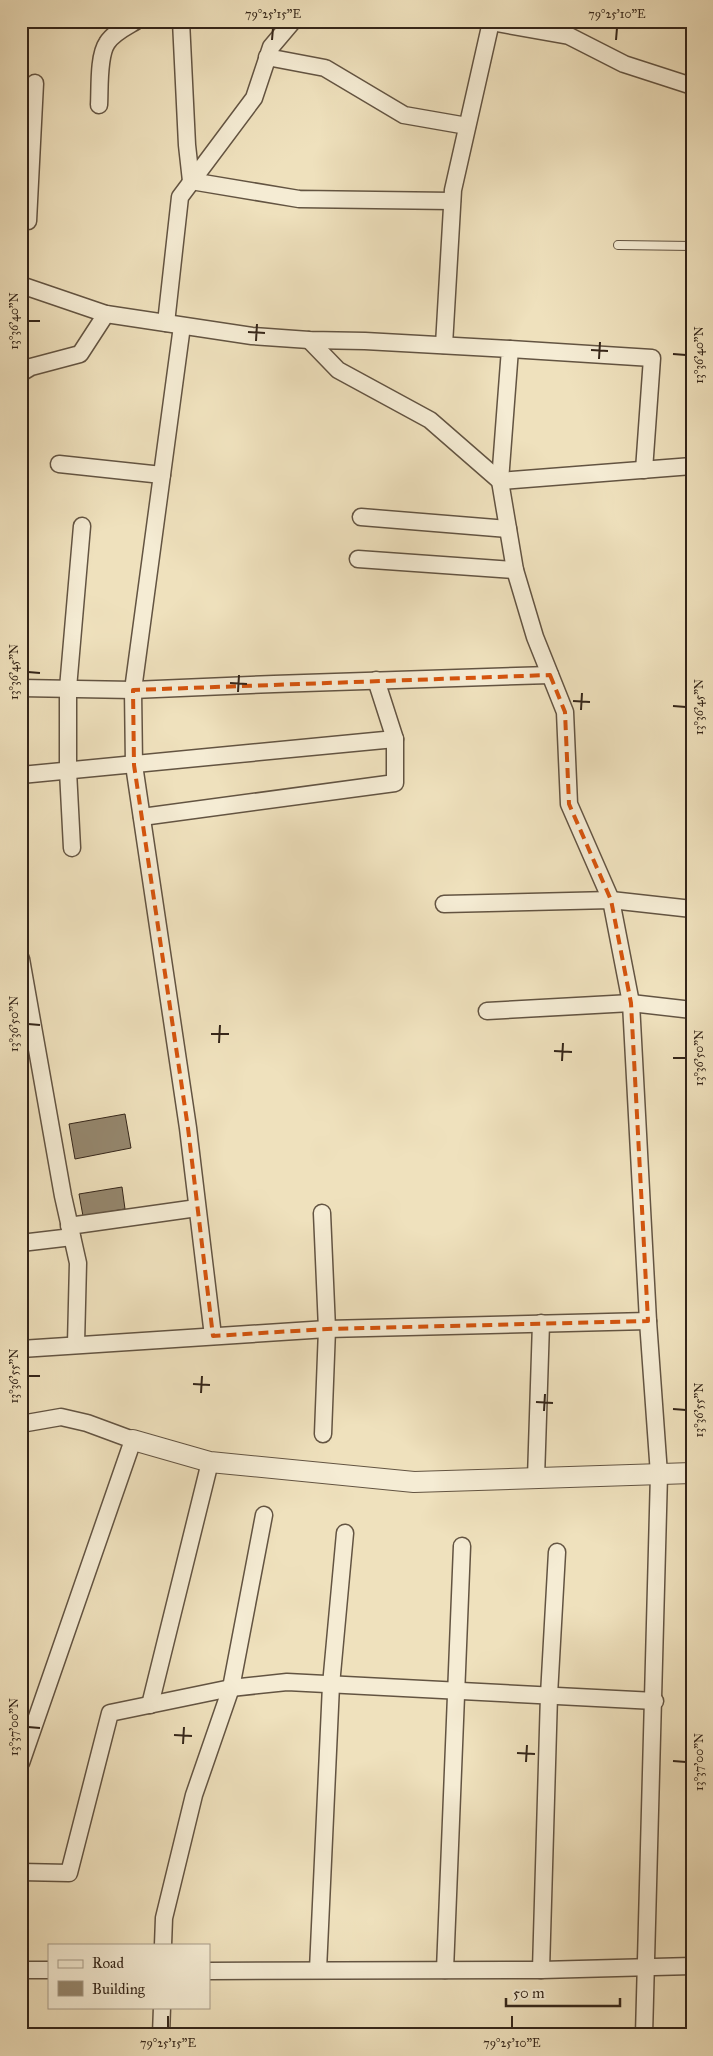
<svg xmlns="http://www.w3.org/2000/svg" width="713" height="2056" viewBox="0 0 713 2056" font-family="'IM FELL Great Primer',serif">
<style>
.building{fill:#95876e;stroke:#342519}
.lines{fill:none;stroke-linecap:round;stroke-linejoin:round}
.service-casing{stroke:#635442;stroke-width:10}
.minor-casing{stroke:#635442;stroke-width:19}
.tertiary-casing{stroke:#635442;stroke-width:22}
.service{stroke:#f5ecd4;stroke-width:8}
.minor{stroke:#f5ecd4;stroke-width:16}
.tertiary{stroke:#f5ecd4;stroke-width:20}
.marked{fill:none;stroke:#d6540d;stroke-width:4;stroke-dasharray:10 6;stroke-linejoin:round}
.ticks{fill:none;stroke:#342519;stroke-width:2}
.neatline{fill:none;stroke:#342519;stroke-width:2}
.ticks-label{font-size:12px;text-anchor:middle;fill:#342519}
</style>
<rect width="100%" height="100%" fill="#efe1bd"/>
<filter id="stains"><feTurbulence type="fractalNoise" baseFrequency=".004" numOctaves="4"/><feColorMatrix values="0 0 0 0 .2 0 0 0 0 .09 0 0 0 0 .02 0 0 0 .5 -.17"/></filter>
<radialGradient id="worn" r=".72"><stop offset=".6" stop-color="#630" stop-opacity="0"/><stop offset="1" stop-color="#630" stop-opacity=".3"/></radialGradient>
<g class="building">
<polygon points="125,1114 131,1148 75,1159 69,1124"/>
<polygon points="122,1187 125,1209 83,1216 79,1194"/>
</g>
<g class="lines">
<g class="service-casing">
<polyline id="service" points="618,245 692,246"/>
</g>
<g class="minor-casing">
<g id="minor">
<polyline points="181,21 187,145 191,181 299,199 452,201"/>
<polyline points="491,22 569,36 624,64 692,86"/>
<polyline points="267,57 325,68 404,115 467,126"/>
<path d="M99 105C100 89 98 56 107 43 113 33 126 27 136 21"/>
<polyline points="21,221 28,221 35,83"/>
<polyline points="21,285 106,314 252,336 309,340 365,341 510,349 500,481 515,570 535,637 565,712 569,804 611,900 631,1003 648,1321 659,1474 644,2035"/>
<polyline points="166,323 180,197 254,98 271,47 293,21"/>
<polyline points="182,326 133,690 134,765 188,1128 213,1336"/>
<polyline points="309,340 338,370 430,420 500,481 692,466"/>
<polyline points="444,345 453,190 491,22 489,21"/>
<polyline points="510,349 652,358 644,470"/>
<polyline points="21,373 31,367 80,354 106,314"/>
<polyline points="59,464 162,475"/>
<polyline points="361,517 508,529"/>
<polyline points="358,559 515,570"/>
<polyline points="21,688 133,690 274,684 550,675"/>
<polyline points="21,775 395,739 376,680"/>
<polyline points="142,817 395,783 395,739"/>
<polyline points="72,848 68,771 68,688 82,526"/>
<polyline points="444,904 611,900 692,909"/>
<polyline points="21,959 63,1196 78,1263 76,1344"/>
<polyline points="487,1011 631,1003 692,1010"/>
<polyline points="322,1213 327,1329 323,1434"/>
<polyline points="69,1226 197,1208"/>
<polyline points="21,1243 72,1237"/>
<polyline points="21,1349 327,1329 648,1321"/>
<polyline points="21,1424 61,1417 87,1423 133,1440 21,1763"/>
<polyline points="536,1478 541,1323"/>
<polyline points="150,1705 210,1462"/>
<polyline points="21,1872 69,1873 110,1713 231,1688 287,1682 655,1701"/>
<polyline points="163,1945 164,1918 194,1795 231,1688 264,1515"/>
<polyline points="21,1970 49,1970"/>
<polyline points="318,1970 331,1685 345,1533"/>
<polyline points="445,1970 462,1546"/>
<polyline points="541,1970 549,1695 557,1552"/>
<polyline points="209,1971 541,1970 692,1966"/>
<polyline points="161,2035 162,2007"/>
</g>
</g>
<g class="tertiary-casing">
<polyline id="tertiary" points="133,1440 210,1462 414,1482 692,1473"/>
</g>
<use href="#service" class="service"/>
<use href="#minor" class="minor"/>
<use href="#tertiary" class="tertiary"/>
</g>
<path class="marked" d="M550 675 565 712 569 804 611 900 631 1003 648 1321 327 1329 213 1336 188 1128 134 765 133 690Z"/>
<path class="ticks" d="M272 40 273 28M616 40 617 28M28 321H40M248 332 265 333M256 341 257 324M591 350 608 351M673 354 686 355M599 359 600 342M28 672 40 673M230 683 247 684M238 692 239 675M573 701 590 702M673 706 686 707M581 710 582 693M28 1024 40 1025M211 1034H229M219 1043 220 1025M554 1051 572 1052M673 1058H686M562 1061 563 1043M28 1376H40M193 1384 210 1385M201 1393 202 1376M536 1402 553 1403M673 1409 686 1410M544 1411 545 1394M28 1727 40 1728M174 1735 192 1736M183 1744 184 1727M517 1753 535 1754M673 1761 686 1762M526 1762 527 1745M168 2028V2016M512 2028V2016"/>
<rect width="713" height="2056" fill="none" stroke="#efe1bd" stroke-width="55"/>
<rect x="48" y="1944" width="162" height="65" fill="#f5ecd4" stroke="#a89c89"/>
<rect x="58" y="1960" width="25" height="8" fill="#f5ecd4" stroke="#a89c89"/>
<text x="92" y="1968" font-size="15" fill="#342519">Road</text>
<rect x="58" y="1981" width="25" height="15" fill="#95876e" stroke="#a89c89"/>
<text x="92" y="1994" font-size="15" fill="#342519">Building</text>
<path d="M506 1998v8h114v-8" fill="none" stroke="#342519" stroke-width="2.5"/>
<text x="513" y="1998" font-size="15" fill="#342519" stroke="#f5ecd4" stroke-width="4" paint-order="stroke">50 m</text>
<rect x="28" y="28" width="658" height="2000" class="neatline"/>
<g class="ticks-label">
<text x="273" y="18">79°25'15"E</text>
<text x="617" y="18">79°25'10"E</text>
<text transform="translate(14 321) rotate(-90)" y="4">13°36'40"N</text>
<text transform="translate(699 355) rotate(-90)" y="4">13°36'40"N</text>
<text transform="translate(14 672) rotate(-90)" y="4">13°36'45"N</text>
<text transform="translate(699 707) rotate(-90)" y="4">13°36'45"N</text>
<text transform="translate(14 1024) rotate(-90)" y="4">13°36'50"N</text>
<text transform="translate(699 1058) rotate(-90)" y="4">13°36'50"N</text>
<text transform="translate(14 1376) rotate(-90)" y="4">13°36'55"N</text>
<text transform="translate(699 1410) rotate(-90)" y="4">13°36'55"N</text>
<text transform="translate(14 1727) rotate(-90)" y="4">13°37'00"N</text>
<text transform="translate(699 1762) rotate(-90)" y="4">13°37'00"N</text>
<text x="168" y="2047">79°25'15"E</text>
<text x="512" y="2047">79°25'10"E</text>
</g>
<rect width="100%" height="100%" filter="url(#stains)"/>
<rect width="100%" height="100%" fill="url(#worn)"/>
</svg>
